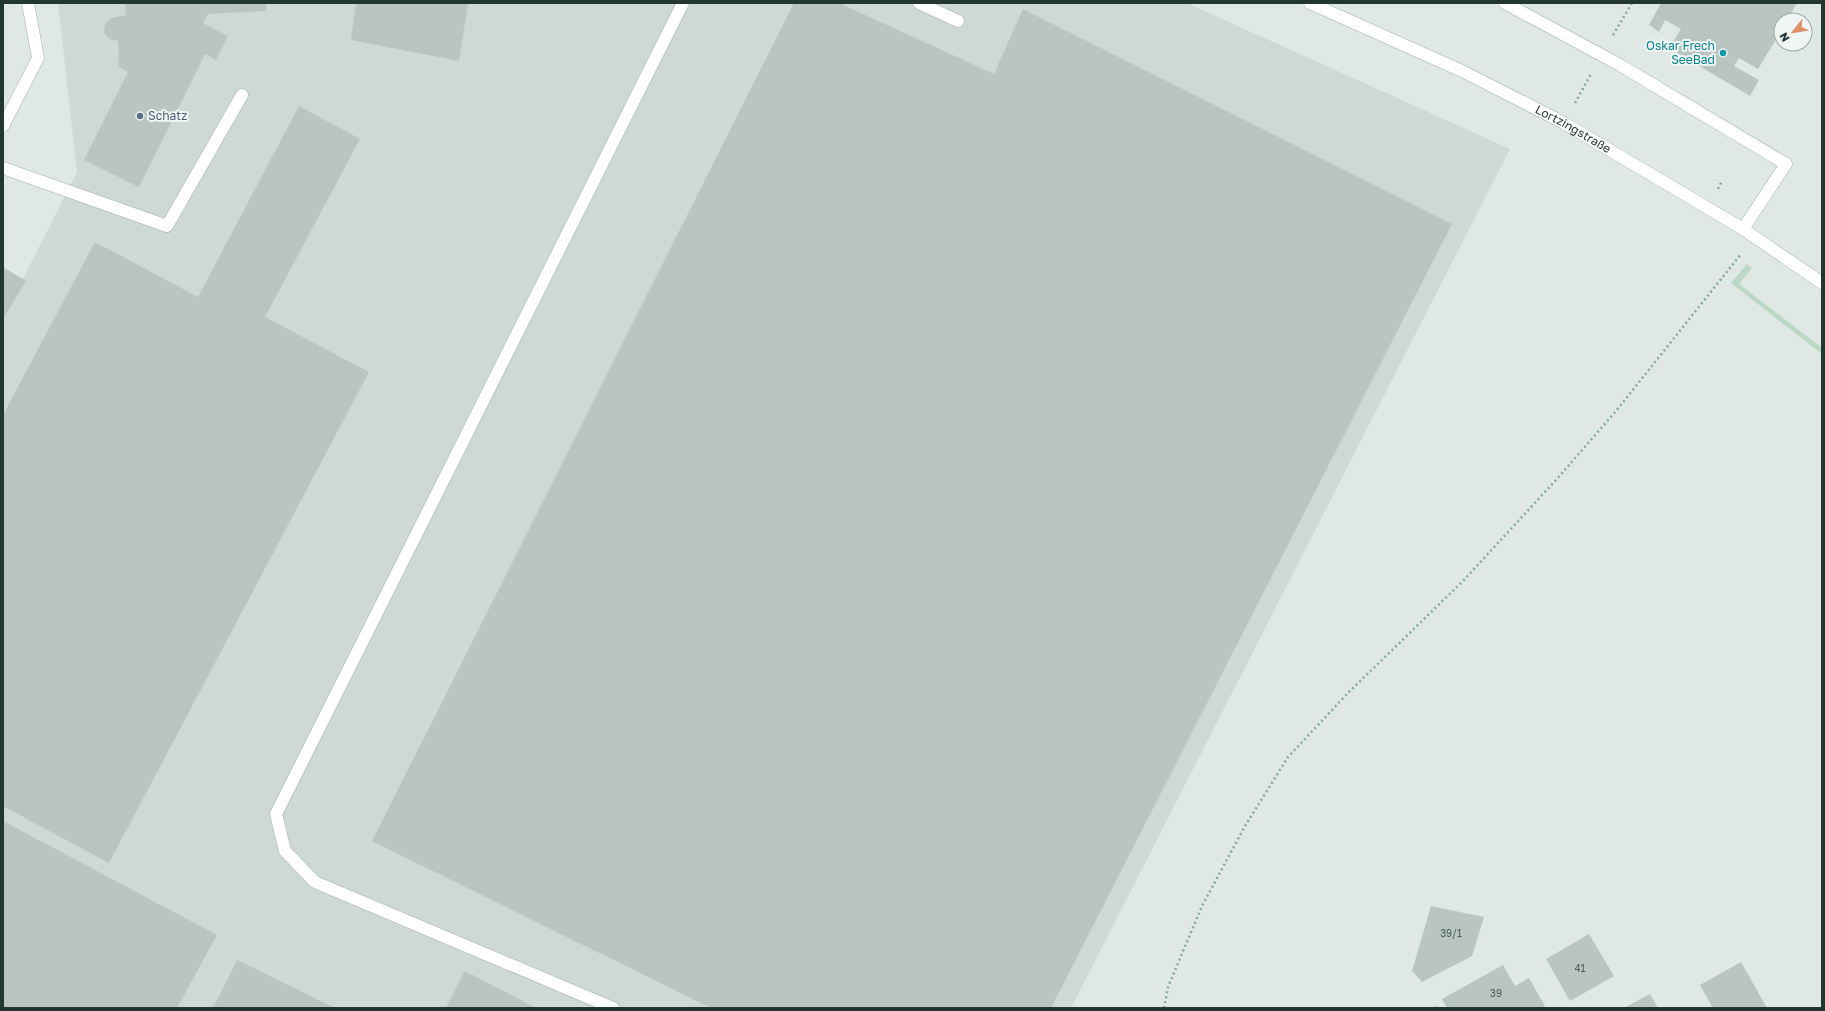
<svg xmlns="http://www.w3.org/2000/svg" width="1825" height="1011" viewBox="0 0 1825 1011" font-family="'Golos Text',sans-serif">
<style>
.built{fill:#ced8d4}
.green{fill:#bbd7c5}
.building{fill:#b8c5c1}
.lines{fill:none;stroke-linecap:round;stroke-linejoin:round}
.minor-casing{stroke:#a3afac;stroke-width:13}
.path{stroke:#84a8a0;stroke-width:2.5;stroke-dasharray:2 3;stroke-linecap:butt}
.minor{stroke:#fff;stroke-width:12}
.culture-dot{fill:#0f9aa8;stroke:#eff5f3;stroke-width:1.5}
.service-dot{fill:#5c6f8a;stroke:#eff5f3;stroke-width:1.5}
.labels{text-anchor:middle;stroke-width:4;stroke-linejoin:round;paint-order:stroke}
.number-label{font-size:10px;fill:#485a56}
.culture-label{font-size:12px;fill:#0d838f;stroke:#eff5f3;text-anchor:end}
.service-label{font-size:12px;fill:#4e5e75;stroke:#eff5f3;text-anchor:start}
.street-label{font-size:12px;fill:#223632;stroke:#eff5f3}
</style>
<rect width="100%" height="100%" fill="#dfe8e5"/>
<polygon class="built" points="58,3 1187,3 1510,149 1071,1008 3,1008 3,318 77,172"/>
<polygon class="green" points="1747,264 1752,268 1739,284 1822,348 1822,354 1731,283"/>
<g class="building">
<polygon points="125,3 266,3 266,11 208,14 203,23 228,36 216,60 205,54 139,187 84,160 128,72 119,67 118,41 109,39 104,32 105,24 111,18 126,15"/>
<polygon points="356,3 468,3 459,61 351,40"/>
<polygon points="794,3 839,3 994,74 1023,9 1452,224 1051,1008 711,1008 372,841"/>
<polygon points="1661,3 1797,3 1787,20 1781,20 1781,31 1758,69 1739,58 1734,66 1759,80 1750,96 1669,48 1681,29 1665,20 1659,32 1649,25"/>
<polygon points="299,106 360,139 265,317 369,372 109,863 3,806 3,415 95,242 198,297"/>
<polygon points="3,267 26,281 3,319"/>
<polygon points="3,821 217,935 177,1008 3,1008"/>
<polygon points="1431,906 1484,917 1472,956 1422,982 1412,971"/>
<polygon points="1589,934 1614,976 1570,1001 1546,959"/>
<polygon points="237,960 335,1008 213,1008"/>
<polygon points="1741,962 1767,1008 1713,1008 1700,985"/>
<polygon points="1503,965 1515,986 1529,978 1545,1006 1542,1008 1447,1008 1442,999"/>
<polygon points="465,971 536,1008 446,1008"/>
<polygon points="1650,994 1658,1008 1624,1008"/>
</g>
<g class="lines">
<g class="minor-casing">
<g id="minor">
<polyline points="919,3 958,21"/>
<path id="s1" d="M1310 3 1462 71 1564 123 1743 229 1822 283"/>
<polyline points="1505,3 1620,65 1786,164 1743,229"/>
<polyline points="3,126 38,58 28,3"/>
<polyline points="3,168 167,226 242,95"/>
<polyline points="613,1008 315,882 285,851 276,814 683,3"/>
</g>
</g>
<g class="path">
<polyline points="1613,35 1632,3"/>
<polyline points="1575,103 1591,74"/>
<polyline points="1718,189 1722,181"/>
<polyline points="1164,1008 1168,987 1202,906 1245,826 1288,757 1348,693 1462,582 1556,480 1616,411 1741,254"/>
<polyline points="1436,1008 1438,1006 1439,1008"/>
</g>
<use href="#minor" class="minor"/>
</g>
<circle class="culture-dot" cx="1723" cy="53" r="4"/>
<circle class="service-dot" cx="140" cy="116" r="4"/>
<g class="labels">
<g class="number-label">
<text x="1451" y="937">39/1</text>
<text x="1580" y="972">41</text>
<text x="1496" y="997">39</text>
</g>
<g class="culture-label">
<text x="1715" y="50">Oskar Frech<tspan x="1715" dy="14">SeeBad</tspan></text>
</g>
<g class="service-label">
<text x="148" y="120">Schatz</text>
</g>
<g class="street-label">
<text dy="4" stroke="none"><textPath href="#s1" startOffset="292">Lortzingstraße</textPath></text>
</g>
</g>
<rect width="1825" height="1011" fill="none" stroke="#223632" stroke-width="8"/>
<g transform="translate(1793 32) rotate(240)"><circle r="19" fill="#eff5f3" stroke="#9da9a6"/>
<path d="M0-3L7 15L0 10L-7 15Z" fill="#df8f66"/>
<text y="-6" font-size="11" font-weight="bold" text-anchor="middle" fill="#223632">N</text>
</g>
</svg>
